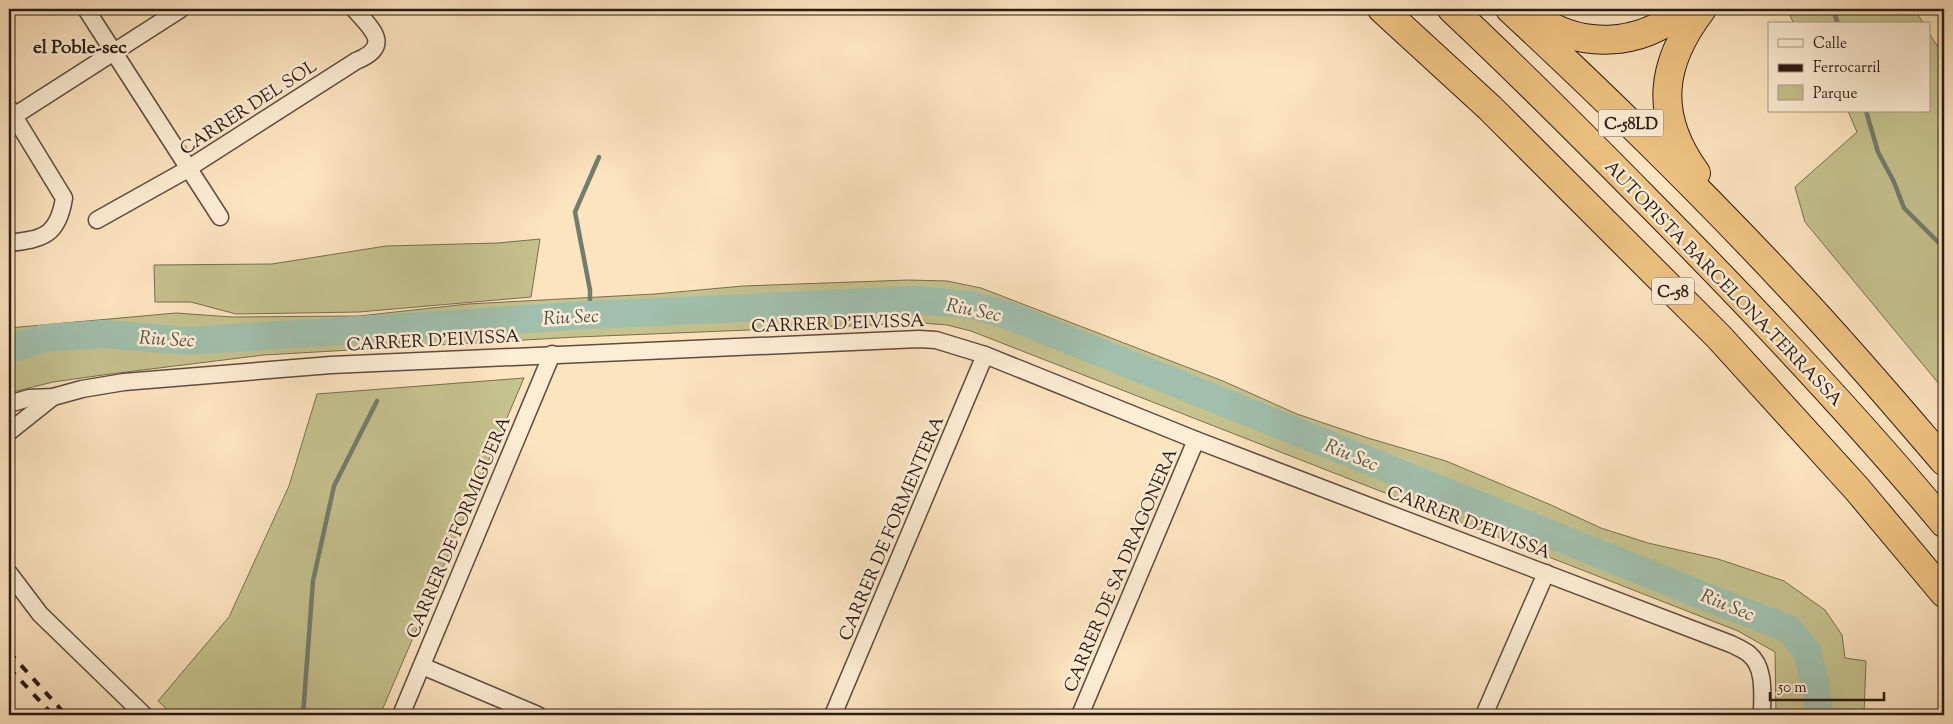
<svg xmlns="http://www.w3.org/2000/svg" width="1953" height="724" viewBox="0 0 1953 724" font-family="'Sorts Mill Goudy',serif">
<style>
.green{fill:#c5c28e;stroke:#786e51}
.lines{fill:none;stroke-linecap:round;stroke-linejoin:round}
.stream{stroke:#717d6f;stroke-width:4.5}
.river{stroke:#a0bfac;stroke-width:28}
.minor-casing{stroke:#5f4c3f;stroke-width:19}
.motorway-casing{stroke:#2b1a14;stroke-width:30}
.minor{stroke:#fdedd5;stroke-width:16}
.motorway{stroke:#eec280;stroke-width:28}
.rail{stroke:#2b1a14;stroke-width:4;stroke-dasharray:9 9;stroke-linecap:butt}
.labels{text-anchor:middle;stroke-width:5;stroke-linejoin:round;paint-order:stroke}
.shield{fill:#fdedd5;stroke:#6a594e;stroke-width:1}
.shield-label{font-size:16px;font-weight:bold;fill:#2b1a14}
.street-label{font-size:18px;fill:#2b1a14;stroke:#fdedd5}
.neighbourhood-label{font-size:19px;font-weight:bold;fill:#2b1a14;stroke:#fdedd5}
.water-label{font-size:19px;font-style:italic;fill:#545449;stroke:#fdedd5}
</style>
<rect width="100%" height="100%" fill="#fce4bf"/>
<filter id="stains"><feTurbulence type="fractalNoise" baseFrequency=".004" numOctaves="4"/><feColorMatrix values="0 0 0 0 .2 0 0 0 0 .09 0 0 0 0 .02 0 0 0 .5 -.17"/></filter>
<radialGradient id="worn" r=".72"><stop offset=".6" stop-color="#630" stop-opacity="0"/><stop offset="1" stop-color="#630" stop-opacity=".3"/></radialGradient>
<g class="green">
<polygon points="1787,9 1914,9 1924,24 1794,24"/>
<polygon points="1929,33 1944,56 1944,390 1805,222 1795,187 1857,132 1848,111 1929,111"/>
<polygon points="540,239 531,297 359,312 236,314 191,302 155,302 154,265 272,264 386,246 498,243"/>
<polygon points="908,280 947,281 981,288 1223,381 1297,414 1368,438 1446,461 1551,505 1601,528 1648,543 1718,559 1784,581 1825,610 1842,635 1845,658 1866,661 1864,715 1776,715 1775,652 1738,631 971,331 947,325 922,323 577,337 264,355 110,374 53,382 9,393 9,328 176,313 232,317 359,316 468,304 655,294 743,286"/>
<polygon points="524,378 380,715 173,715 158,701 229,617 289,486 317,394"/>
</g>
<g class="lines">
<g class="stream">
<polyline points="1833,9 1838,24"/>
<polyline points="1866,111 1878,152 1894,182 1904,208 1944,248"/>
<polyline points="590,315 590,290 575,212 599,157"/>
<polyline points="400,342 408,327"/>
<polyline points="303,715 313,581 334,486 377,401"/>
</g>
<polyline class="river" points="9,349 45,338 104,334 188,341 590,315 915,300 971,305 1007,315 1716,601 1789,629 1807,651 1815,684 1820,715"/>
<g class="minor-casing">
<g id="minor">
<polyline points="86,9 220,217"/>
<path d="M9 108 64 198C58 236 43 239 9 243"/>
<polyline points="14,116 181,9"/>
<path d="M97 220 181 173 356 61C393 46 372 29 354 9"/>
<path d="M9 404 29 398 53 397 82 389 124 382 331 365 919 339 936 340 985 355 1196 440 1731 644C1737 647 1744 650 1749 654 1766 668 1762 696 1762 715"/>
<polyline points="9,432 53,397"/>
<polyline points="9,573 40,614 144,715"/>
<polyline points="422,666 538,715"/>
<polyline points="401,715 552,354"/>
<polyline points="833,715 985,355"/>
<polyline points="1080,715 1196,440"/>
<polyline points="1484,715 1546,573"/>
</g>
</g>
<g class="motorway-casing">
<g id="motorway">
<polyline points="1382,9 1490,108 1719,337 1857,489 1944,593"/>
<path d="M1452 9C1519 72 1584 137 1649 203 1751 306 1851 411 1944 523"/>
<path d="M1510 9C1608 100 1703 193 1794 291 1846 346 1895 404 1944 461"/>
<path d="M1532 14C1578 51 1641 47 1684 9"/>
<path d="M1696 173C1654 115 1660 64 1702 9"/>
</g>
</g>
<use href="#minor" class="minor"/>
<use href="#motorway" class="motorway"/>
<g class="rail">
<polyline points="9,652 66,715"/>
<polyline points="9,668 53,715"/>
</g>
</g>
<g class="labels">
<g class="shield">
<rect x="1598.5" y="109.5" width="65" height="27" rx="4"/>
<rect x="1652" y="277.5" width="42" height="27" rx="4"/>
</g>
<g class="shield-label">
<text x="1631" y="129">C-58LD</text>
<text x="1673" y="297">C-58</text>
</g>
<g class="street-label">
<text transform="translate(248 107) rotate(-33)" y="6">CARRER DEL SOL</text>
<text transform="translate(1724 283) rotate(46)" y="6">AUTOPISTA BARCELONA-TERRASSA</text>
<text transform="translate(838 323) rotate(-2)" y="6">CARRER D'EIVISSA</text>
<text transform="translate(433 340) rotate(-3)" y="6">CARRER D'EIVISSA</text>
<text transform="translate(1469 522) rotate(21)" y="6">CARRER D'EIVISSA</text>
<text transform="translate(458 527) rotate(-67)" y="6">CARRER DE FORMIGUERA</text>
<text transform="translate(891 528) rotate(-67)" y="6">CARRER DE FORMENTERA</text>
<text transform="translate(1120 570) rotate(-67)" y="6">CARRER DE SA DRAGONERA</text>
</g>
<g class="neighbourhood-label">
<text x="80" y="53">el Poble-sec</text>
</g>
<g class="water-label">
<text transform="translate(974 309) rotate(11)" y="7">Riu Sec</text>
<text transform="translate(571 316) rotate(-3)" y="7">Riu Sec</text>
<text transform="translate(167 338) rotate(3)" y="7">Riu Sec</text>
<text transform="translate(1352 454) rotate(22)" y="7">Riu Sec</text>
<text transform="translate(1728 604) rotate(22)" y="7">Riu Sec</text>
</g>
</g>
<rect width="1953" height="724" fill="none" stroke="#fce4bf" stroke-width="30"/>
<rect x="10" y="10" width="1933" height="704" fill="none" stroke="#2b1a14" stroke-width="2.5"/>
<rect x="15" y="15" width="1923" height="694" fill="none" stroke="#2b1a14"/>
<rect x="1768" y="22" width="162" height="90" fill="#fdedd5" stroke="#a99988"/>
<rect x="1778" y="39" width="25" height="8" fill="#fdedd5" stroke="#a99988"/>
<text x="1813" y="48" font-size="15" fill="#2b1a14">Calle</text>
<rect x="1778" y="64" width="25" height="8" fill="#2b1a14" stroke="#a99988"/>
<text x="1813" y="72" font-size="15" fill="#2b1a14">Ferrocarril</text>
<rect x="1778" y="85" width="25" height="15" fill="#c5c28e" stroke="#a99988"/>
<text x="1813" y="98" font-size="15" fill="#2b1a14">Parque</text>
<path d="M1770 692v8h114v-8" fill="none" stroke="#2b1a14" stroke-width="2.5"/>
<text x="1778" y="692" font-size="15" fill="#2b1a14" stroke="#fdedd5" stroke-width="4" paint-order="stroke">50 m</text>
<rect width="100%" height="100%" filter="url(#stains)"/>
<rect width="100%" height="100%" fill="url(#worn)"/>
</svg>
